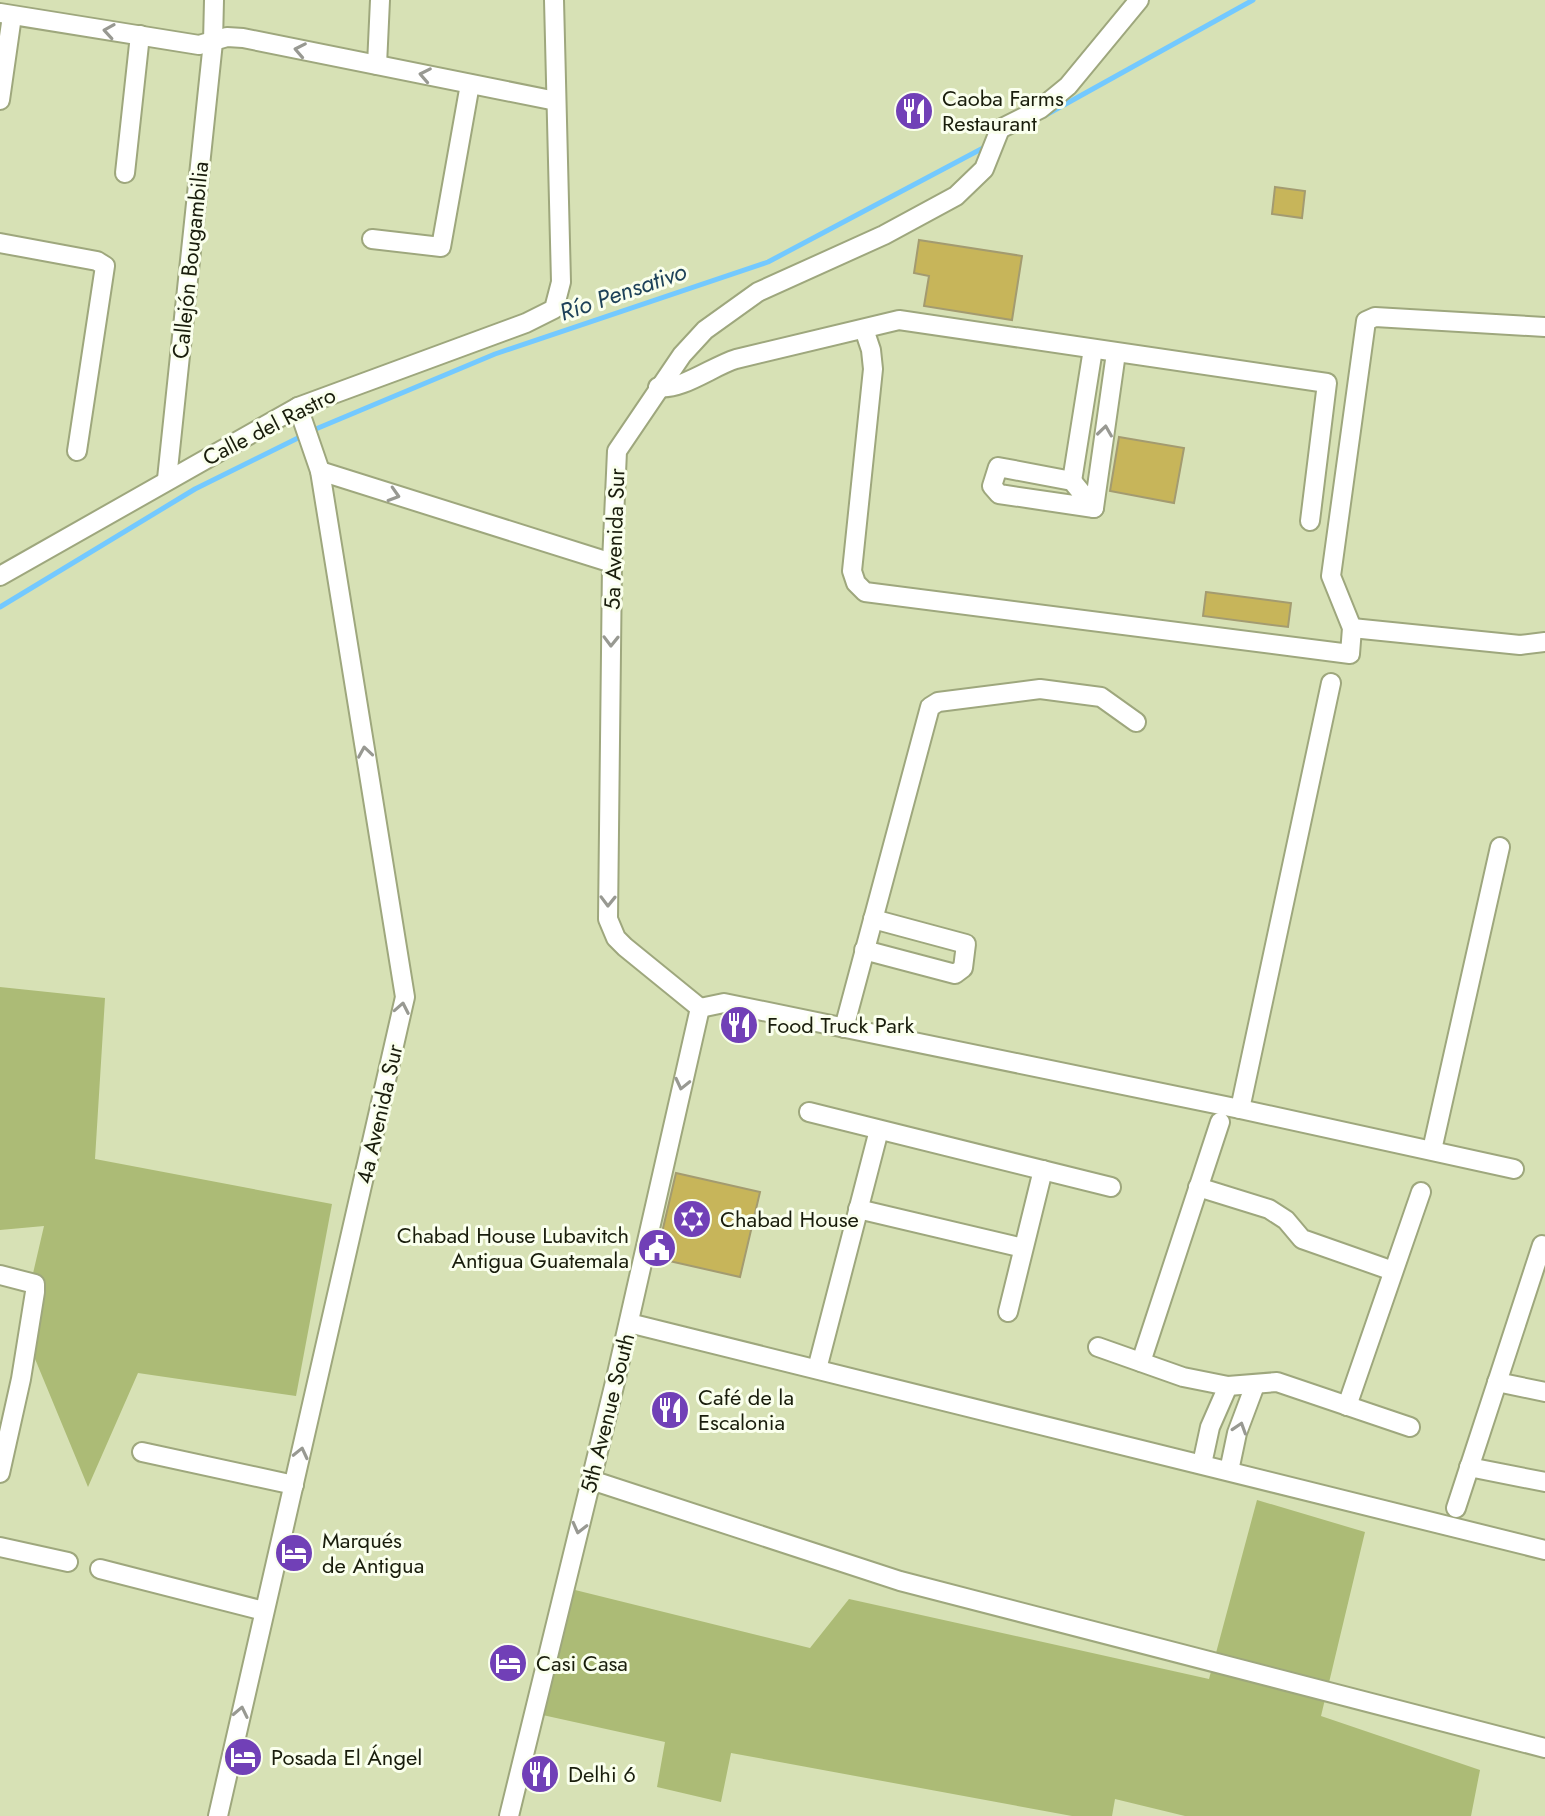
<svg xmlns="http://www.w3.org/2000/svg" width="1545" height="1816" viewBox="0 0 1545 1816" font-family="Jost,sans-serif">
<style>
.green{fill:#acbb76}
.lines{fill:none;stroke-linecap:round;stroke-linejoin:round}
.stream{stroke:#73c9ff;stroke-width:5}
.building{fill:#c7b55a;stroke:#a39b70;stroke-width:2}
.minor-casing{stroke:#9ea77d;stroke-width:22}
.minor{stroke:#fff;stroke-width:18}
.oneway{stroke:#989992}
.labels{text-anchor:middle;stroke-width:6;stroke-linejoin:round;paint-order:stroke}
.poi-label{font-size:22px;fill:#191d0c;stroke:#faffed;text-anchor:start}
.street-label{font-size:22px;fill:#191d0c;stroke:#faffed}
.water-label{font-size:24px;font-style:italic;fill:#1e4259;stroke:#faffed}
</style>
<rect width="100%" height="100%" fill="#d7e1b5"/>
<g class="green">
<polygon points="0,987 105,998 95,1159 332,1204 296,1396 138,1373 88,1487 21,1325 44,1226 0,1230"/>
<polygon points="1257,1500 1365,1532 1321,1716 1480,1770 1471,1816 1185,1816 1115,1799 1112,1816 1072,1816 731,1753 721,1802 657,1787 665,1742 538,1714 567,1588 810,1648 849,1599 1209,1679"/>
</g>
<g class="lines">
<g class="stream">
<polyline points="1044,116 1253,0"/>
<polyline points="311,431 495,354 768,262 985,147"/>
<polyline points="0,607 195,489 302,436"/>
</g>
</g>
<g class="building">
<polygon points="1275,187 1305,191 1302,218 1272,214"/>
<polygon points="919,240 1022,256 1012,320 924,306 929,276 914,273"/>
<polygon points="1119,437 1184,448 1174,503 1110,491"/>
<polygon points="1206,592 1291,603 1288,627 1203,616"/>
<polygon points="676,1173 760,1192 740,1277 656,1258"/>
</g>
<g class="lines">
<g class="minor-casing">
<g id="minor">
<polyline points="0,13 199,45 227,37 243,38 556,101"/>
<polyline points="377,65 380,0"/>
<polyline points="0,100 12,16"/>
<polyline points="125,173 140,35"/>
<polyline points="372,239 441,247 470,84"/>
<polyline points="0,243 97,261 105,266 77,451"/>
<polyline points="864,329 871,350 873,369 852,571 856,583 865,592 1350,654 1352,628 1331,576 1366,321 1375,317 1545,327"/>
<path d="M658 387C681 391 713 366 736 359L899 320 1327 383 1310 521"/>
<polygon points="998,467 1072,481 1094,508 999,494 992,486"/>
<polyline points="320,471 612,563"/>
<polyline points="167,479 213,42 214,0"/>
<polyline points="1072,481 1093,349"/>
<polyline points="1094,508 1116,353"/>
<polyline points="0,576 298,407 526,323 554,309 561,282 554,0"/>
<polyline points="1352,628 1520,645 1545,642"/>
<polyline points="864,950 955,974 963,968 966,944 873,919"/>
<polyline points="700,1008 625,947 616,938 608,919 612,563 617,451 682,355 705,330 758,292 884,235 956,196 984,169 1000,129 1040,109 1068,86 1139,0"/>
<polyline points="700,1008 724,1003 1240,1109 1514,1169"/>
<polyline points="844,1028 930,707 938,702 1040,689 1101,697 1136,722"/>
<polyline points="1240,1109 1331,683"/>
<polyline points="809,1112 1111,1187"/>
<polyline points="1432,1150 1500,847"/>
<polyline points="1198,1187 1269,1209 1286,1220 1302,1239 1393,1271"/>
<polyline points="858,1209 1023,1248"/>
<polyline points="0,1275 35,1284 35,1292 21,1379 0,1473"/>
<polyline points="1008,1312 1043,1170"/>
<polyline points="629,1323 1545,1550"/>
<polyline points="1098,1347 1183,1377 1228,1386 1277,1382 1410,1427"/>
<polyline points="1141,1362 1220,1122"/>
<polyline points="817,1369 879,1130"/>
<polyline points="1497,1382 1545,1392"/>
<polyline points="1347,1406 1421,1192"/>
<polyline points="142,1452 294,1485"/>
<polyline points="1202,1464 1210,1427 1228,1386"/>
<polyline points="1469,1467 1545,1482"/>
<polyline points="1229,1471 1237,1433 1255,1385"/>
<polyline points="591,1480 900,1581 1545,1748"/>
<polyline points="1456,1508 1542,1245 1545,1246"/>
<polyline points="0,1547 68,1562"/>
<polyline points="100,1569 264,1611"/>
<polyline points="218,1816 405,997 320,471 298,407"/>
<polyline points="509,1816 616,1378 700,1008"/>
</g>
</g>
<use href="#minor" class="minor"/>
</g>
<defs><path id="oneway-chevron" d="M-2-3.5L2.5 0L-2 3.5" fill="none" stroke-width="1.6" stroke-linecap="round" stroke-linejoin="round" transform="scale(2)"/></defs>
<g class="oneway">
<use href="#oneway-chevron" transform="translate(109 31) rotate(-171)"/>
<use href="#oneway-chevron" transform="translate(300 50) rotate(-169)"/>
<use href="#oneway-chevron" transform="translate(425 75) rotate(-169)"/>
<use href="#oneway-chevron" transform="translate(1105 431) rotate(-82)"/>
<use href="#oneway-chevron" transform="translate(394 495) rotate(17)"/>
<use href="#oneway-chevron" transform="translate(611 641) rotate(91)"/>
<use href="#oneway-chevron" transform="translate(365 752) rotate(-99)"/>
<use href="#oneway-chevron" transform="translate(608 901) rotate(91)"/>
<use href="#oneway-chevron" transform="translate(402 1008) rotate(-79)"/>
<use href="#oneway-chevron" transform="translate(682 1084) rotate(103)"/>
<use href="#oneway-chevron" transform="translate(1240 1428) rotate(-72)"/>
<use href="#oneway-chevron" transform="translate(301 1453) rotate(-77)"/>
<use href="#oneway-chevron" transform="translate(579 1528) rotate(104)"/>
<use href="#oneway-chevron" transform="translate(241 1712) rotate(-78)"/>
</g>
<defs>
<g id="restaurant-disc" transform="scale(2)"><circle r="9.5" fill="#7140b7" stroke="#faffed"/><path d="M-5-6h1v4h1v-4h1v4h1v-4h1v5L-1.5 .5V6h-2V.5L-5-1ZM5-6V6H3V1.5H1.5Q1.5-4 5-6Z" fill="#fff"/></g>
<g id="synagogue-disc" transform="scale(2)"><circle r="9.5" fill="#7140b7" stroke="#faffed"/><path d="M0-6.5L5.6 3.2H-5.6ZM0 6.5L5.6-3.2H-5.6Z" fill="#fff"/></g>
<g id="civic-disc" transform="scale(2)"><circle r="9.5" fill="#7140b7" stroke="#faffed"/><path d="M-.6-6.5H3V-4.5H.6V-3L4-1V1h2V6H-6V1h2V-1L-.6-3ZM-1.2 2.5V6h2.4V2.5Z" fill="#fff"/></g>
<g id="hotel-disc" transform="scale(2)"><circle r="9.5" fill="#7140b7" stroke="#faffed"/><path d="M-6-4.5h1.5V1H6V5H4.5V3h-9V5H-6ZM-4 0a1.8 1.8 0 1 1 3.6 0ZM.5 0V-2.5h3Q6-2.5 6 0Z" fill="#fff"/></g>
</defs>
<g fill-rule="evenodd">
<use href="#restaurant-disc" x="914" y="111"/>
<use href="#restaurant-disc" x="739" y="1025"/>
<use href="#synagogue-disc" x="692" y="1219"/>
<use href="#civic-disc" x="657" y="1248"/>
<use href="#restaurant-disc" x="670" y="1410"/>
<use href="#hotel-disc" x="294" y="1553"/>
<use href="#hotel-disc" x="508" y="1663"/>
<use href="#hotel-disc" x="243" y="1757"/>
<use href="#restaurant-disc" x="540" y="1774"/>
</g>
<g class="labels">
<g class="poi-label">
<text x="942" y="106">Caoba Farms<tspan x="942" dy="25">Restaurant</tspan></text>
<text x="767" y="1033">Food Truck Park</text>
<text x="720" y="1227">Chabad House</text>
<text x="629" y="1243" text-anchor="end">Chabad House Lubavitch<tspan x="629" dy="25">Antigua Guatemala</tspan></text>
<text x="698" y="1405">Café de la<tspan x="698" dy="25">Escalonia</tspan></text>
<text x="322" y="1548">Marqués<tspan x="322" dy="25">de Antigua</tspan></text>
<text x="536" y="1671">Casi Casa</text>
<text x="271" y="1765">Posada El Ángel</text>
<text x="568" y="1782">Delhi 6</text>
</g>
<g class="street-label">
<text transform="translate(190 260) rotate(-84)" y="8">Callejón Bougambilia</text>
<text transform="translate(269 426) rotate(-27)" y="8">Calle del Rastro</text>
<text transform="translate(614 539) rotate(-88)" y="8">5a Avenida Sur</text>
<text transform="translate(379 1114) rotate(-77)" y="8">4a Avenida Sur</text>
<text transform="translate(607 1413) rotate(-76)" y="8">5th Avenue South</text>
</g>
<g class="water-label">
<text transform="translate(623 292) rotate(-19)" y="8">Río Pensativo</text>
</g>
</g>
</svg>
